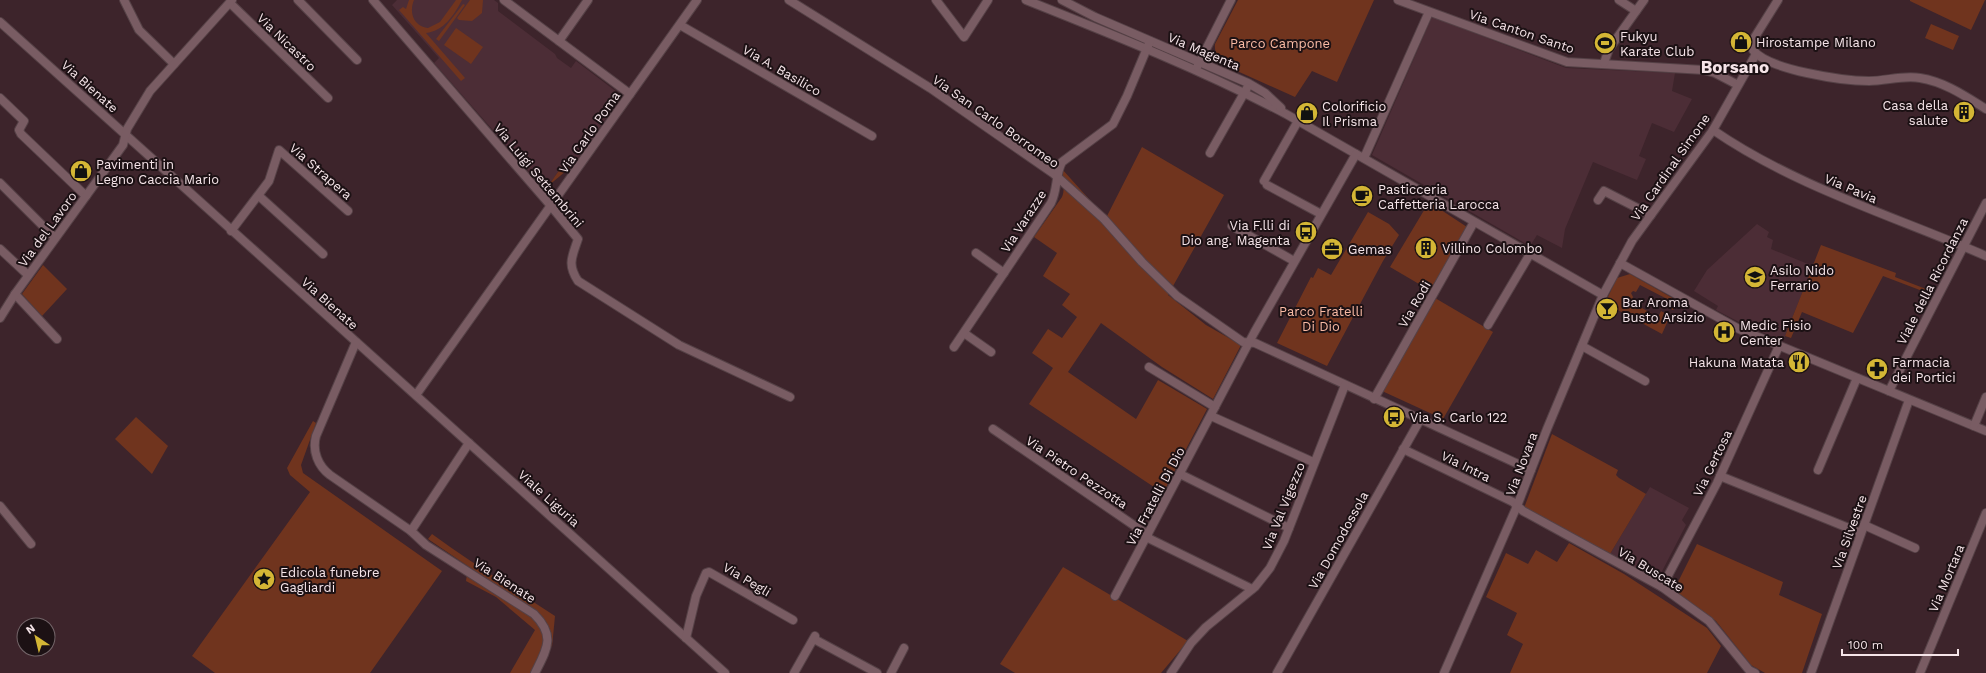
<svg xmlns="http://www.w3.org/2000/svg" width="1986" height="673" viewBox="0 0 1986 673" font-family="'Work Sans',sans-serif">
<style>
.built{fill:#4c2d36}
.green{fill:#70341e}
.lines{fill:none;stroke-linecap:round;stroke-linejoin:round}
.minor-casing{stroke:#554146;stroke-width:10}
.minor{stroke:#795c63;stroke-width:8}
.labels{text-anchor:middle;stroke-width:4;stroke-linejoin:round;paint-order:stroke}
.street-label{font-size:13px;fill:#f5e4e8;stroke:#1c1114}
.poi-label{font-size:13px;fill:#f5e4e8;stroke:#1c1114;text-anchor:start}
.park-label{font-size:13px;fill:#f9baa4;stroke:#1c1114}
.district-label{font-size:17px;font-weight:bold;fill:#f5e4e8;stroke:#1c1114}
</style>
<rect width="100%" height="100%" fill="#3d242b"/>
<g class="built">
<polygon points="397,0 494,0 498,3 498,11 555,54 557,58 571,68 576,61 622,96 572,166 565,162 548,186 543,187 434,63 439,58 392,5"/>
<polygon points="1432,17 1566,68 1675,73 1672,91 1692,99 1674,132 1652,123 1639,156 1646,159 1637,180 1593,162 1565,229 1562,248 1537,235 1530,246 1372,155"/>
<polygon points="1757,224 1769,232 1767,237 1773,240 1771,249 1813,266 1783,341 1743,324 1716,310 1718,306 1694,291 1707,270"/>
<polygon points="1650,487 1689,508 1682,520 1686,525 1659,577 1655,579 1610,554"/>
</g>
<g class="green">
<path d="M409 0H414C409 12 413 26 428 28L440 22 456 0H462C454 15 444 31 426 33L465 78 461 81 399 10 403 7 406 9Z"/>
<polygon points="470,0 483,0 482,13 472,21 459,20 457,18"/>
<path d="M1238 0H1374L1337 82 1312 71 1295 97 1226 66C1219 61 1214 53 1215 44Z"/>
<polygon points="1910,0 1985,0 1971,30 1910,1"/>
<polygon points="463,4 465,5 439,41 436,39"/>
<polygon points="1931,24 1959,36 1953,50 1925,38"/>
<polygon points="456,28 483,47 471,64 444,45"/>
<path d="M1142 147 1224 195 1168 295 1206 325 1241 345 1213 399 1162 367 1101 323 1068 372 1136 419 1158 380 1207 409 1163 493 1029 404 1053 368 1032 353 1048 329 1062 338 1077 317 1062 305 1070 294 1043 276 1057 253 1034 237 1062 197C1066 188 1061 178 1062 169L1106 218Z"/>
<polygon points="565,162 572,166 548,186"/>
<polygon points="1429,202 1467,227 1431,291 1390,267"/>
<polygon points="1368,212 1389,224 1399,235 1383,261 1327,366 1277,343 1311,277 1313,278 1318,268 1331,275"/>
<polygon points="1821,245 1896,273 1895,277 1926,289 1925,292 1883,276 1853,333 1802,312 1791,338 1785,336"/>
<polygon points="43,265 67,289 42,316 22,294"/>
<polygon points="1630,274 1676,300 1677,305 1673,310 1668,307 1671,301 1640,285 1636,292 1633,291 1631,293 1633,297 1631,302 1658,317 1661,311 1670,316 1662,334 1605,303 1617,278"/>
<polygon points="1435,298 1493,332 1443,419 1382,391"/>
<polygon points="136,417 168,446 152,474 115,439"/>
<polygon points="313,421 316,423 301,465 303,473 442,571 370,673 215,673 192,656 310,492 290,475 287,468"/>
<polygon points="1552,434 1618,470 1616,475 1619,478 1646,494 1610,554 1524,508"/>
<path d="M432 534C472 563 514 589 555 616L552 647 534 611 428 539Z"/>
<polygon points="1569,543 1624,574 1707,628 1721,646 1707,673 1510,673 1523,644 1507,635 1517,613 1486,597 1506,553 1528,564 1536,550 1557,562"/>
<polygon points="1697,544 1783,582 1779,595 1822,614 1802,673 1765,673 1751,665 1716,621 1673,592"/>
<polygon points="1063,567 1188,641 1161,673 1015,673 1000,664"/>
<polygon points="467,574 531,616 543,628 544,644 531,673 510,673 535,630 496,597 466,581"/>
</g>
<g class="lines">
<g class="minor-casing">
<g id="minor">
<polyline points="124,0 139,30 174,64"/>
<polyline points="298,0 357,60"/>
<path d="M373 0 551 206 578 239C572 257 567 264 578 281L679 345 790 397"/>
<polyline points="504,0 630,94"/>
<polyline points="789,0 930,88 1054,174 1104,219 1142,262 1177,296 1243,342 1255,343 1531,470"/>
<polyline points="936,0 964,37 988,0"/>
<path d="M1026 0C1114 35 1202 70 1286 114L1603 295"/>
<polyline points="1062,0 1095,17 1248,83 1265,93 1281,108"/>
<polyline points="1398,0 1567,62 1704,70 1715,73 1738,85"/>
<polyline points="1619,0 1636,11"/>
<path d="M1778 0 1753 40V50C1768 70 1844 81 1869 81 1886 81 1903 75 1920 78 1945 82 1965 96 1986 109"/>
<polyline points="230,3 328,98"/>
<polyline points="0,22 725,673"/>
<polyline points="680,25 872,136"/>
<polyline points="559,41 588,0"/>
<polyline points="1604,63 1609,49 1644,0"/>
<polyline points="1197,67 1231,0"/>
<polyline points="0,98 24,121 19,130 21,134 86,196"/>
<path d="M1713 130C1796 187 1894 216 1986 256"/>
<polyline points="1210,153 1247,88"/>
<polyline points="1364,158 1429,12"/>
<polyline points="1264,181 1298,121"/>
<polyline points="0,183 55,238"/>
<polyline points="1267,185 1321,214"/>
<polyline points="259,196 323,254"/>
<polyline points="1598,200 1604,191 1651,215"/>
<polyline points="1232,226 1294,261"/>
<polyline points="231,231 269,181 279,150 348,211"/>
<polyline points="0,249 28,275"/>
<polyline points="976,253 1004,273"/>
<polyline points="1620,263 1739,329 1986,431"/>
<polyline points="15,294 57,339"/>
<polyline points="0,318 15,294 123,145 127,129 150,91 232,0"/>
<polyline points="1488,325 1530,254"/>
<polyline points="964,333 991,352"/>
<path d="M356 342 316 436C312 451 318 466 330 475L411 531 426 545 534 614C556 636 547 649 535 673"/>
<polyline points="1582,346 1645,381"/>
<path d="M954 347 1051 203C1058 189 1055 175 1062 162L1113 124 1127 96 1150 41"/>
<polyline points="1149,367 1215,407"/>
<polyline points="1889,391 1986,203"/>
<polyline points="416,395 697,0"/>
<polyline points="1374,399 1474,222"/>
<polyline points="1211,416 1313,462"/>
<polyline points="1974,426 1986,397"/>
<polyline points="993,429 1148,535"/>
<polyline points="1403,449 1513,502 1523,511 1662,587 1709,621 1749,670 1755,673"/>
<polyline points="1818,470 1857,378"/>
<polyline points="1180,474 1289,528"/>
<polyline points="1720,476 1861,533"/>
<polyline points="0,506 31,544"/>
<polyline points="1864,525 1915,548"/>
<polyline points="411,531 469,443"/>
<polyline points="1146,537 1252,589"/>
<polyline points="1662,587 1717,483 1779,346"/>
<polyline points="1115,596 1254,333 1356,154"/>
<polyline points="686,638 696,596 706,573 709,572 793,620"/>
<polyline points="814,639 877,673"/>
<polyline points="794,673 815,636"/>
<polyline points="891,673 904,648"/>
<polyline points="1171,673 1191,643 1206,627 1255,587 1270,568 1284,541 1345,385"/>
<polyline points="1277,673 1420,420"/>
<polyline points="1444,673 1517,506 1547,429 1603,295 1632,241 1713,130 1756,54"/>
<polyline points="1811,673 1909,400"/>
<polyline points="1920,673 1986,513"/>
</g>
</g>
<use href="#minor" class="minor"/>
</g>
<defs>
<g id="shop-disc" transform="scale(1.15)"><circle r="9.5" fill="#d4b635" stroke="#1c1114"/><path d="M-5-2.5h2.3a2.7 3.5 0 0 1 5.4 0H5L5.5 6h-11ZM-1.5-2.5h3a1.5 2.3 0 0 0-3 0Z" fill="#111"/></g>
<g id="stadium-disc" transform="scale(1.15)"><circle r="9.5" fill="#d4b635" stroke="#1c1114"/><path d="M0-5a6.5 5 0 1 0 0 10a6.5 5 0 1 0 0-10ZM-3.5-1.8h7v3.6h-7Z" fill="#111"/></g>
<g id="building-disc" transform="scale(1.15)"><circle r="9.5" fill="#d4b635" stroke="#1c1114"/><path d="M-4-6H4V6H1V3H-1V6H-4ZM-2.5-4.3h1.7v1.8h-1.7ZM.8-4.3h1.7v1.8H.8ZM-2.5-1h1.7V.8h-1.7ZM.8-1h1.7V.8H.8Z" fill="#111"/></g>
<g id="cafe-disc" transform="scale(1.15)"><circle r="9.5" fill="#d4b635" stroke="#1c1114"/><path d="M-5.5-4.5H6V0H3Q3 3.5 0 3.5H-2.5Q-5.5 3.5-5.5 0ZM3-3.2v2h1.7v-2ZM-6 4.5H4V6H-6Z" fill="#111"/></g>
<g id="bus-disc" transform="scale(1.15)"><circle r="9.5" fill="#d4b635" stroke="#1c1114"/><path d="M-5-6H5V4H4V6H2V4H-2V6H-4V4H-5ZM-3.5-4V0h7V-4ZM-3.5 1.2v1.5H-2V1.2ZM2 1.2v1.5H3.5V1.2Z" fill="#111"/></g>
<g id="office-disc" transform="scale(1.15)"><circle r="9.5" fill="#d4b635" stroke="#1c1114"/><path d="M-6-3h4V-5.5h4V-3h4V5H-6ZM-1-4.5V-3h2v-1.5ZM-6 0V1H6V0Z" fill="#111"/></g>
<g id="school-disc" transform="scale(1.15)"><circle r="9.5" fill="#d4b635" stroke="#1c1114"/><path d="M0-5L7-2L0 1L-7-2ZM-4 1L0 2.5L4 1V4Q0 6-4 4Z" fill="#111"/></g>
<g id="bar-disc" transform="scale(1.15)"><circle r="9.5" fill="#d4b635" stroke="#1c1114"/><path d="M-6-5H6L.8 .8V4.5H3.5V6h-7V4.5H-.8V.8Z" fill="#111"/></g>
<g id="hospital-disc" transform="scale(1.15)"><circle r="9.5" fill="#d4b635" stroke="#1c1114"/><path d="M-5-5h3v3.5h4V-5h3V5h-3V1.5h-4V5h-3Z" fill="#111"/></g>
<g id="restaurant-disc" transform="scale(1.15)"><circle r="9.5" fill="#d4b635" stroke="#1c1114"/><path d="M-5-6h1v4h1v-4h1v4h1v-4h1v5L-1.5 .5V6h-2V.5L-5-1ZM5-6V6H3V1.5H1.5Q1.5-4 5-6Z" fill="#111"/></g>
<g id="pharmacy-disc" transform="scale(1.15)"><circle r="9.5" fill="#d4b635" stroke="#1c1114"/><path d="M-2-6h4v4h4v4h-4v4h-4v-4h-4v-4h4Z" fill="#111"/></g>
<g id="sight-disc" transform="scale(1.15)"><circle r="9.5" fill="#d4b635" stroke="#1c1114"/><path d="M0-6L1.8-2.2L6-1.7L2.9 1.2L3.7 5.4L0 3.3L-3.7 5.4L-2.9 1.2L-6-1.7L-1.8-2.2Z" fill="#111"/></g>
</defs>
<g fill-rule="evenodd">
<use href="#shop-disc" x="1741" y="42"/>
<use href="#stadium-disc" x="1605" y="43"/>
<use href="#building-disc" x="1964" y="112"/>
<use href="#shop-disc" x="1307" y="113"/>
<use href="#shop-disc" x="81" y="171"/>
<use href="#cafe-disc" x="1362" y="196"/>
<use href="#bus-disc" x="1306" y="232"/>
<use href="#building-disc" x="1426" y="248"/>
<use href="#office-disc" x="1332" y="249"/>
<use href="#school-disc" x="1755" y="277"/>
<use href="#bar-disc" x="1607" y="309"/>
<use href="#hospital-disc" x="1724" y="332"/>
<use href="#restaurant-disc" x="1799" y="362"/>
<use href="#pharmacy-disc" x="1877" y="369"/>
<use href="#bus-disc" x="1394" y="417"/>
<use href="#sight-disc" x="264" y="579"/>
</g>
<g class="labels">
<g class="street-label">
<text transform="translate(1522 31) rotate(19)" y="5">Via Canton Santo</text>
<text transform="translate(287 42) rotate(44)" y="5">Via Nicastro</text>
<text transform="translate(1204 51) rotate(23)" y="5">Via Magenta</text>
<text transform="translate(782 70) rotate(30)" y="5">Via A. Basilico</text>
<text transform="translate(90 86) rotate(42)" y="5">Via Bienate</text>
<text transform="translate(996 121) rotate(35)" y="5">Via San Carlo Borromeo</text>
<text transform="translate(589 132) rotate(-55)" y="5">Via Carlo Poma</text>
<text transform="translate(1670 167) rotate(-55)" y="5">Via Cardinal Simone</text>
<text transform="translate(321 171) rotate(41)" y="5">Via Strapera</text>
<text transform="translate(539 175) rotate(50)" y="5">Via Luigi Settembrini</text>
<text transform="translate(1851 188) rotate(23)" y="5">Via Pavia</text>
<text transform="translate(1023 221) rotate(-57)" y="5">Via Varazze</text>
<text transform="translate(47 229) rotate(-54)" y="5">Via del Lavoro</text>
<text transform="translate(1932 281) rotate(-63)" y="5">Viale della Ricordanza</text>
<text transform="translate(330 303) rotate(42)" y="5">Via Bienate</text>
<text transform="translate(1414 304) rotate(-60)" y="5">Via Rodi</text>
<text transform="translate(1712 463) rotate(-64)" y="5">Via Certosa</text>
<text transform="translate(1521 464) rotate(-69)" y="5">Via Novara</text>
<text transform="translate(1466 466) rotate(26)" y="5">Via Intra</text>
<text transform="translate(1077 472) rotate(34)" y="5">Via Pietro Pezzotta</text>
<text transform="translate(1155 496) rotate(-62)" y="5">Via Fratelli Di Dio</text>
<text transform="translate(549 498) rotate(42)" y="5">Viale Liguria</text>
<text transform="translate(1283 506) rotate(-68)" y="5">Via Val Vigezzo</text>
<text transform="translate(1849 532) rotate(-70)" y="5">Via Silvestre</text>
<text transform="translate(1338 540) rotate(-61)" y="5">Via Domodossola</text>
<text transform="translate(1651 569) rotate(31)" y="5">Via Buscate</text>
<text transform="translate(1946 578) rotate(-67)" y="5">Via Mortara</text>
<text transform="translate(747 579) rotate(31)" y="5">Via Pegli</text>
<text transform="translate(505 580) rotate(33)" y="5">Via Bienate</text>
</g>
<g class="poi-label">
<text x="1620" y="41">Fukyu<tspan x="1620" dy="15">Karate Club</tspan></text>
<text x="1756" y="47">Hirostampe Milano</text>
<text x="1948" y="110" text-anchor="end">Casa della<tspan x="1948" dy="15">salute</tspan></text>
<text x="1322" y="111">Colorificio<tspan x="1322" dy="15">Il Prisma</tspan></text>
<text x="96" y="169">Pavimenti in<tspan x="96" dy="15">Legno Caccia Mario</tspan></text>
<text x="1378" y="194">Pasticceria<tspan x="1378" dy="15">Caffetteria Larocca</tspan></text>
<text x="1290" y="230" text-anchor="end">Via F.lli di<tspan x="1290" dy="15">Dio ang. Magenta</tspan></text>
<text x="1442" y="253">Villino Colombo</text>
<text x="1348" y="254">Gemas</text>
<text x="1770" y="275">Asilo Nido<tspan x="1770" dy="15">Ferrario</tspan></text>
<text x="1622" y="307">Bar Aroma<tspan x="1622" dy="15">Busto Arsizio</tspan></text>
<text x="1740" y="330">Medic Fisio<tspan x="1740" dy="15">Center</tspan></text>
<text x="1784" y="367" text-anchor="end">Hakuna Matata</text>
<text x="1892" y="367">Farmacia<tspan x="1892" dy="15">dei Portici</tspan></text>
<text x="1410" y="422">Via S. Carlo 122</text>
<text x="280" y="577">Edicola funebre<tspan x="280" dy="15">Gagliardi</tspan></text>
</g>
<g class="park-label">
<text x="1280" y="48">Parco Campone</text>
<text x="1321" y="316">Parco Fratelli<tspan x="1321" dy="15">Di Dio</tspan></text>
</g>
<g class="district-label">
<text x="1735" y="73">Borsano</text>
</g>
</g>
<g transform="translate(36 637) rotate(325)"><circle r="19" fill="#1c1114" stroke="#736569"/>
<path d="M0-3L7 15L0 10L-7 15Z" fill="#d4b635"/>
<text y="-6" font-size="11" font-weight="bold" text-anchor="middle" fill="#f5e4e8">N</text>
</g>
<path d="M1842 649v6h116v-6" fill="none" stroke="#f5e4e8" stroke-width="2"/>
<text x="1848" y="649" font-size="12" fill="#f5e4e8" stroke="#1c1114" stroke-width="3" paint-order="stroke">100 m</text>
</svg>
